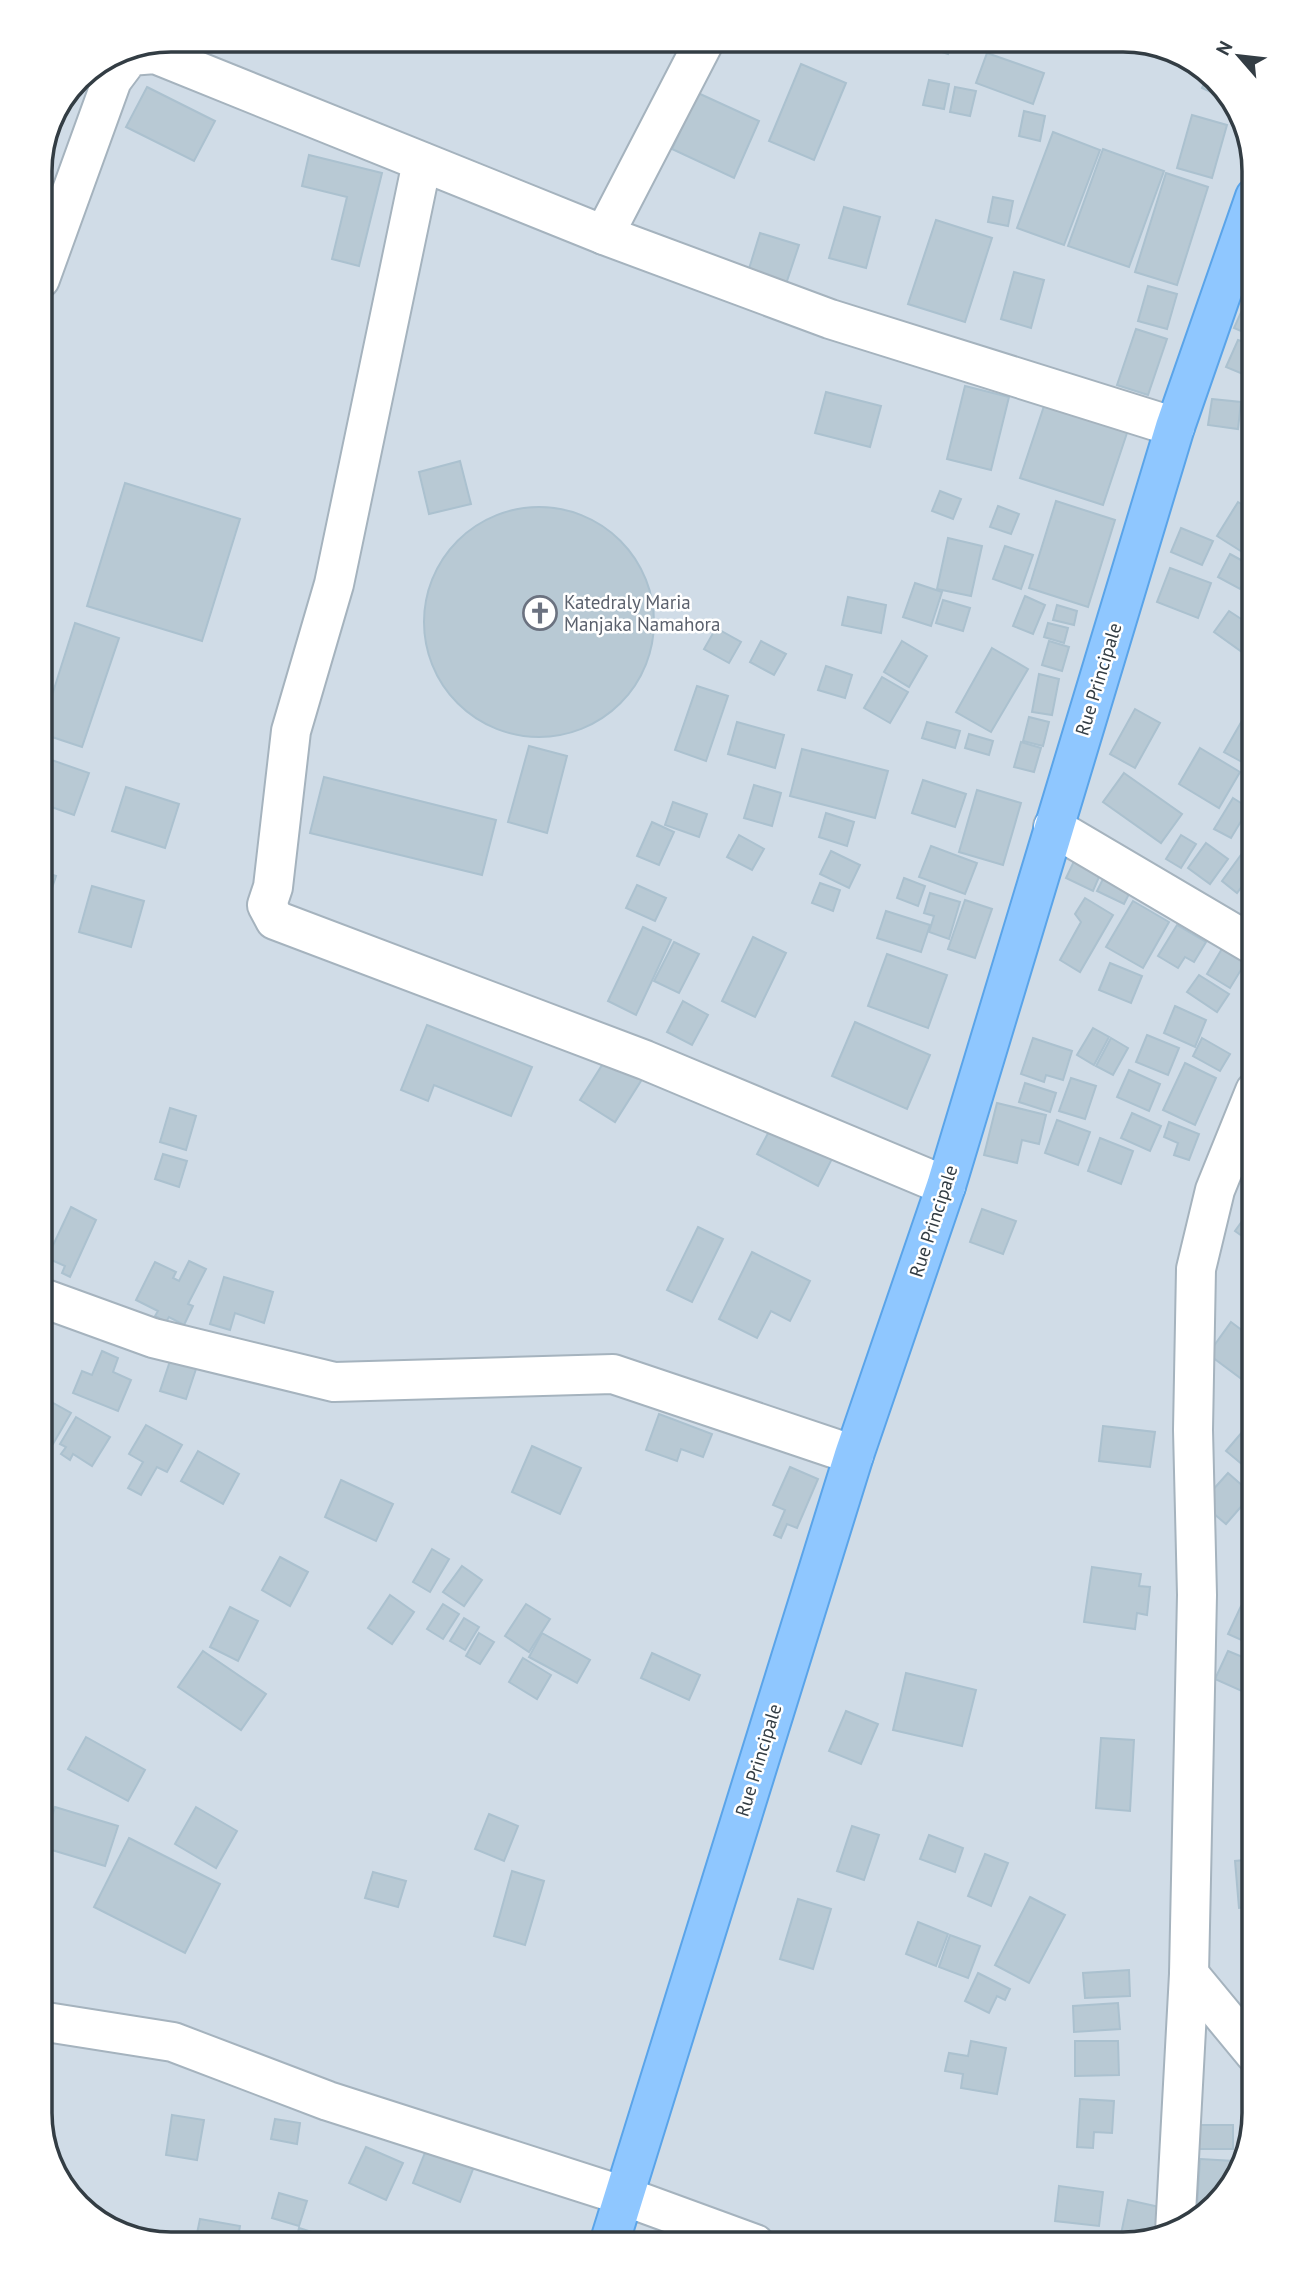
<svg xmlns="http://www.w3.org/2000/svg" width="1295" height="2284" viewBox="0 0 1295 2284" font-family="'PT Sans',sans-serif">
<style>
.residential{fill:#d0dce7}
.building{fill:#b8c9d4;stroke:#abc1cf;stroke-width:2}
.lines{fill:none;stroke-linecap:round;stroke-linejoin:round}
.minor-casing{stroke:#a5b3be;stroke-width:42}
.major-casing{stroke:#5aa4e9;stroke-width:42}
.minor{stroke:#fff;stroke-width:38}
.major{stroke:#8fc7ff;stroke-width:38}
.labels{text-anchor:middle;stroke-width:5;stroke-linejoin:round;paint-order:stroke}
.worship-label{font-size:19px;fill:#5b616d;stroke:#fff;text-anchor:start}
.street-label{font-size:19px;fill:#333d44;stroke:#fff}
.rim{fill:none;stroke:#333d44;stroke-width:3.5}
</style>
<rect width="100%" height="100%" fill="#e3ebf2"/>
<polygon class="residential" points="172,40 1132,41 1197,63 1241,114 1255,172 1255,2113 1233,2185 1181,2230 1123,2244 163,2243 99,2222 54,2170 40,2112 41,163 79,78 122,50"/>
<g class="building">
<polygon points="918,40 952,41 948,54 917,44"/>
<polygon points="987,53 1044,73 1033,104 976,83"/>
<polygon points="1175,55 1197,63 1200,67 1197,74 1172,62"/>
<polygon points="801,64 846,83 814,160 769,141"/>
<polygon points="1208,75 1230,100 1229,100 1202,88"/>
<polygon points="929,80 949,84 944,109 923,105"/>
<polygon points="147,87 215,121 194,161 126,127"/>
<polygon points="955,87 976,91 970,116 950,112"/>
<polygon points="698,93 759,121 734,178 672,149"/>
<polygon points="1024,111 1045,116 1040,141 1019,136"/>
<polygon points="1192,115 1227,125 1212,178 1177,168"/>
<polygon points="1053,132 1100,150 1064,245 1017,228"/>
<polygon points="1103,149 1164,171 1129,267 1068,246"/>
<polygon points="309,155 382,173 359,266 332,259 347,197 302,186"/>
<polygon points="1166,173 1208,187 1177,285 1135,272"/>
<polygon points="993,197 1013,201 1008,226 988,222"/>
<polygon points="844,207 880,217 866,268 829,258"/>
<polygon points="936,220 992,238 965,322 908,304"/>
<polygon points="760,233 799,245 786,284 748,272"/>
<polygon points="1014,272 1044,280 1031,328 1001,319"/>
<polygon points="1148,286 1177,294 1167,329 1138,321"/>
<polygon points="1247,299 1255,303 1255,337 1234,328"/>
<polygon points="1136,329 1167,339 1148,395 1117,385"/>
<polygon points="1238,340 1255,346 1255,379 1226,367"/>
<polygon points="965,386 1009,397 991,470 947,459"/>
<polygon points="826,392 881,406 870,447 815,433"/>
<polygon points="1212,399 1241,402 1238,429 1208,425"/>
<polygon points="1045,403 1128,430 1103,505 1020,478"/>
<polygon points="460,461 471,504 429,514 419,472"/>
<polygon points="125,483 240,519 202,641 87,606"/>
<polygon points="940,491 961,499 953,519 932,511"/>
<polygon points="1056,501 1115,520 1088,607 1029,588"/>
<polygon points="1238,502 1255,512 1255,560 1217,536"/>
<polygon points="998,506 1019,514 1011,534 990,527"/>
<circle cx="539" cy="622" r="115"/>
<polygon points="1181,528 1213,541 1202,565 1171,552"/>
<polygon points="948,538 982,546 971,596 937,589"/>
<polygon points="1005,546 1033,555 1021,589 993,579"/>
<polygon points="1230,554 1252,566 1240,589 1218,577"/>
<polygon points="1170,568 1211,583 1198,618 1157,602"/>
<polygon points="915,583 942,592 931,626 903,617"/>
<polygon points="1025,596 1045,605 1033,634 1013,626"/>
<polygon points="848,597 886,605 881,633 842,625"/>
<polygon points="943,600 970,608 963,631 936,623"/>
<polygon points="1057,605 1077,611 1074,625 1053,620"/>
<polygon points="1229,611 1255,628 1255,634 1242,652 1214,632"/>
<polygon points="75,623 119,638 82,747 40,733"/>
<polygon points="1048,623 1068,628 1064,643 1044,637"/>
<polygon points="716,628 741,642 729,663 704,649"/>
<polygon points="761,641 786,654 774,675 750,662"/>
<polygon points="902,641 927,656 909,687 884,672"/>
<polygon points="1049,641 1069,647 1062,671 1042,665"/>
<polygon points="992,648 1028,669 991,732 956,712"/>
<polygon points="826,666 852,675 845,698 818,690"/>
<polygon points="1039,674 1059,679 1052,715 1032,712"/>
<polygon points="882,677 908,692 890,723 864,708"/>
<polygon points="697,686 728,696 706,761 675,750"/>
<polygon points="1251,705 1255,708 1255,740 1242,762 1224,752"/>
<polygon points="1135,709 1160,723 1135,768 1110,754"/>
<polygon points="1029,717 1049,722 1043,746 1023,741"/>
<polygon points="737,722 784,735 775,768 728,754"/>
<polygon points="927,722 960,731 955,748 922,738"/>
<polygon points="969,734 993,741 989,755 965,748"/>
<polygon points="1021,742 1041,748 1034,772 1014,767"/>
<polygon points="529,746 567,756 547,833 508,822"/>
<polygon points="1200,748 1240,772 1219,808 1179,784"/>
<polygon points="802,749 888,771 875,818 790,796"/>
<polygon points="40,756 89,773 74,815 40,803"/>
<polygon points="1124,773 1182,814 1161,843 1103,802"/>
<polygon points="324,777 496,820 482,875 310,833"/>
<polygon points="923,780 966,794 955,827 912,813"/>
<polygon points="754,785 781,793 772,826 744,818"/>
<polygon points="126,787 179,804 165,848 112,831"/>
<polygon points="977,790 1021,803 1003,865 959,852"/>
<polygon points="1233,798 1249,808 1231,838 1214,829"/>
<polygon points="673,802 707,814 699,837 665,825"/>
<polygon points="826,813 854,822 847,846 819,837"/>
<polygon points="652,822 674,832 659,865 637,856"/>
<polygon points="739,835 764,849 752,870 727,857"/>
<polygon points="1181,835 1196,844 1181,868 1166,859"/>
<polygon points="1206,843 1228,859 1210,884 1188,868"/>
<polygon points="931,846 977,863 965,894 919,877"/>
<polygon points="831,851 860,865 849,888 820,874"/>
<polygon points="1243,852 1255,860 1255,869 1237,893 1222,881"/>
<polygon points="1076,857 1102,870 1093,891 1066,878"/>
<polygon points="40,871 56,876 42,918 40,918"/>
<polygon points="1107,871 1134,884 1124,904 1097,891"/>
<polygon points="904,878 925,886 918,906 897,898"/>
<polygon points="820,883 840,890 833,911 812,903"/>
<polygon points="637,885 666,898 655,921 626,908"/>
<polygon points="92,886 144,901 131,947 79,932"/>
<polygon points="930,893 960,902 949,939 929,932 934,916 924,913"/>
<polygon points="1085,898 1113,915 1080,972 1060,960 1081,922 1075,914"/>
<polygon points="965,900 992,909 975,958 948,949"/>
<polygon points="1133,901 1169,922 1143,968 1106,947"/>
<polygon points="886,911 930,925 921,952 877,938"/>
<polygon points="1177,925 1206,942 1194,962 1185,957 1178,968 1158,956"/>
<polygon points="643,927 671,940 636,1015 608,1001"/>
<polygon points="753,937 786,953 755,1017 722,1001"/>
<polygon points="674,942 699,954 679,993 654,981"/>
<polygon points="1223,947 1247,960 1230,988 1207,974"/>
<polygon points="887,954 947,975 928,1028 868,1006"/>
<polygon points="1110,963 1142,976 1131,1003 1099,990"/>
<polygon points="1199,975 1229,994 1217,1012 1187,992"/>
<polygon points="683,1001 708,1015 692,1045 667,1032"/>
<polygon points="1175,1006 1206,1020 1195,1047 1164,1033"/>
<polygon points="855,1022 930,1055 907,1109 832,1076"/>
<polygon points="427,1025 532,1067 511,1116 434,1085 428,1101 401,1090"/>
<polygon points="1093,1028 1109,1037 1094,1065 1077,1055"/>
<polygon points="1147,1035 1179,1048 1168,1075 1136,1062"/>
<polygon points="1033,1038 1072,1051 1063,1080 1046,1075 1044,1082 1021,1074"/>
<polygon points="1111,1038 1128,1048 1113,1075 1096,1066"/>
<polygon points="1202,1038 1230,1054 1220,1071 1193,1056"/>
<polygon points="611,1051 646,1073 615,1122 580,1100"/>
<polygon points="1185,1063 1216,1078 1195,1125 1163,1110"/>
<polygon points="1129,1070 1160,1084 1149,1111 1117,1097"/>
<polygon points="1071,1078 1096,1086 1085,1119 1059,1111"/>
<polygon points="1025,1083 1056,1093 1050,1112 1019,1102"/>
<polygon points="997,1103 1046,1115 1039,1144 1022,1140 1017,1163 984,1155"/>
<polygon points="170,1108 196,1116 186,1150 160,1142"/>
<polygon points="1132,1113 1161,1126 1150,1151 1121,1138"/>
<polygon points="1057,1120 1090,1132 1078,1165 1045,1153"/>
<polygon points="774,1122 835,1153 818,1186 757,1154"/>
<polygon points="1169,1122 1199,1134 1189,1160 1174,1155 1178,1143 1164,1137"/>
<polygon points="1100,1138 1133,1151 1121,1184 1088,1171"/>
<polygon points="163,1154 187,1161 179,1187 155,1179"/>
<polygon points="1255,1203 1255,1245 1235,1231"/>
<polygon points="71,1207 96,1220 70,1277 62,1273 65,1266 47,1258"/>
<polygon points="982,1209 1016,1221 1003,1254 970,1242"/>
<polygon points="698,1227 723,1239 692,1302 667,1290"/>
<polygon points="752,1252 810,1281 790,1321 771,1311 757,1338 719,1319"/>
<polygon points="189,1261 206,1269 188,1304 193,1306 184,1325 169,1317 166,1322 155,1316 158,1311 136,1300 155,1262 176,1272 173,1278 179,1281"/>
<polygon points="224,1277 273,1292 264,1323 235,1313 230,1330 210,1324"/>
<polygon points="1231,1322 1255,1340 1255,1389 1208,1354"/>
<polygon points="102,1351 118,1358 113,1372 131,1380 118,1411 73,1393 82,1371 92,1375"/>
<polygon points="172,1355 198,1363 186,1399 160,1391"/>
<polygon points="46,1399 71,1413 53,1444 40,1437 40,1409"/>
<polygon points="659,1414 712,1434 703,1457 681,1449 677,1461 646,1450"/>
<polygon points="76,1417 110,1437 92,1466 73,1454 70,1460 61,1454 66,1447 60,1444"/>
<polygon points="1255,1417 1255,1475 1226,1451"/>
<polygon points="146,1425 182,1445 167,1472 157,1467 141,1495 128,1488 143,1462 129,1454"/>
<polygon points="1103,1426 1155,1432 1150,1467 1099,1461"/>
<polygon points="532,1446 581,1468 560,1514 512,1492"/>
<polygon points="198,1451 239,1474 223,1504 181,1481"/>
<polygon points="790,1467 818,1479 797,1528 787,1524 781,1538 774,1535 785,1510 773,1505"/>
<polygon points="1228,1473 1252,1494 1226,1524 1201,1503"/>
<polygon points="341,1480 393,1504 376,1541 325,1517"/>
<polygon points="432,1549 449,1559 430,1592 413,1582"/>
<polygon points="280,1557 308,1572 290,1606 262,1590"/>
<polygon points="462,1566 482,1580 464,1606 443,1592"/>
<polygon points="1092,1567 1141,1574 1139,1586 1150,1587 1147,1615 1137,1613 1135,1629 1084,1622"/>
<polygon points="40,1573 48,1577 40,1593"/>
<polygon points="390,1595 414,1612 392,1644 368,1628"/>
<polygon points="443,1604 459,1614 443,1639 427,1629"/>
<polygon points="526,1604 550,1619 529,1652 505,1636"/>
<polygon points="1241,1606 1255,1612 1255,1646 1228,1634"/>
<polygon points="230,1607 258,1621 238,1661 210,1647"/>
<polygon points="464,1618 479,1627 465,1650 450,1641"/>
<polygon points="479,1633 494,1642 480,1664 466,1656"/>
<polygon points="542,1633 590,1660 577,1683 529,1657"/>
<polygon points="203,1651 266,1694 241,1730 178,1687"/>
<polygon points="1228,1651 1255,1662 1244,1692 1215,1679"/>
<polygon points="652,1653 700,1675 689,1700 641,1678"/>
<polygon points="523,1658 551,1675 537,1699 509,1682"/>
<polygon points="906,1673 976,1690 962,1746 893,1730"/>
<polygon points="1255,1681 1255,1704 1246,1701"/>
<polygon points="846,1711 878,1724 861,1764 829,1751"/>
<polygon points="1255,1719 1255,1750 1244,1745"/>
<polygon points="86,1737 145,1770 128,1801 68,1769"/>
<polygon points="1101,1738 1134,1740 1130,1811 1096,1808"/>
<polygon points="1255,1764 1255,1803 1242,1798"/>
<polygon points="55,1807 118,1826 105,1866 42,1847"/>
<polygon points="196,1807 237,1831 216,1868 175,1844"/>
<polygon points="489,1814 518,1826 504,1861 475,1849"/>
<polygon points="852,1826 879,1835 864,1880 837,1871"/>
<polygon points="929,1835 963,1848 955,1872 920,1859"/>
<polygon points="129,1838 220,1884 185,1953 94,1907"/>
<polygon points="985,1854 1008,1863 991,1906 968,1896"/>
<polygon points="1255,1859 1255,1906 1239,1908 1235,1861"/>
<polygon points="512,1871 544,1881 525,1945 494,1936"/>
<polygon points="373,1872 406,1881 398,1907 365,1898"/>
<polygon points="1030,1897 1065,1915 1029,1983 995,1965"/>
<polygon points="798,1899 831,1909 813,1969 780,1959"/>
<polygon points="918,1922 948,1934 936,1966 906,1954"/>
<polygon points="950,1935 980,1946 968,1978 939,1967"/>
<polygon points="1129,1970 1130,1996 1085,1998 1083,1973"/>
<polygon points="978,1973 1010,1989 1005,2000 997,1996 989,2013 965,2001"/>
<polygon points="1118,2003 1120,2029 1074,2032 1073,2006"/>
<polygon points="971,2041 1006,2048 997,2094 961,2088 963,2074 945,2071 949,2053 968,2056"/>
<polygon points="1075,2041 1118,2041 1119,2075 1075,2076"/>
<polygon points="1080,2099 1114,2101 1112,2133 1094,2132 1093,2148 1077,2147"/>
<polygon points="172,2115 204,2120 197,2160 166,2155"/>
<polygon points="275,2119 300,2123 297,2144 271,2139"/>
<polygon points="1193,2125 1233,2125 1233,2149 1192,2149"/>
<polygon points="430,2140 477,2159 460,2202 413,2183"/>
<polygon points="366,2147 403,2163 386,2200 349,2183"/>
<polygon points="1200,2159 1234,2161 1233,2185 1208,2207 1197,2207"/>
<polygon points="1059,2186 1103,2192 1099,2226 1055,2221"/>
<polygon points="279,2193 307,2201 299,2226 272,2218"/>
<polygon points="1128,2200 1164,2208 1157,2236 1119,2244"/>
<polygon points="200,2219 240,2226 237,2244 195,2243"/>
<polygon points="299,2228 334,2239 332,2244 295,2244"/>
</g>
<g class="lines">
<g class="minor-casing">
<g id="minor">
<polyline points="422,162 334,584 291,731 273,887 267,905 275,920 645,1060 946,1186"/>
<polyline points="604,235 705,40"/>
<polyline points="40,279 112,80 130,56 155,54 604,235 830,319 1175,427"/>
<polyline points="1053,827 1255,946"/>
<polyline points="40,1297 153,1338 334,1382 613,1374 854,1455"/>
<polyline points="1189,1974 1255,2054"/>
<polyline points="40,2021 173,2042 328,2101 621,2195 755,2244"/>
<polyline points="1175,2232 1189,1974 1197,1595 1193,1430 1196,1269 1215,1190 1255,1091"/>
</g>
</g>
<g class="major-casing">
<polyline id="major" points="609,2244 854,1455 946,1186 1175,427 1255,197"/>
</g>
<use href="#minor" class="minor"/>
<use href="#major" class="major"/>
</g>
<defs>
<g id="church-ring" transform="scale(1.75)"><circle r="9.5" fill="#fff" stroke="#6b7280" stroke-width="1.5"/><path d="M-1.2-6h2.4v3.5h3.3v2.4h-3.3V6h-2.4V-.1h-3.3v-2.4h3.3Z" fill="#6b7280"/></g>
</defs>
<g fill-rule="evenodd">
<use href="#church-ring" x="540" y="613"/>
</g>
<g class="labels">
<g class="worship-label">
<text x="564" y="609">Katedraly Maria<tspan x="564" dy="22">Manjaka Namahora</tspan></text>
</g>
<g class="street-label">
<text transform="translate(1098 679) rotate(-73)" y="7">Rue Principale</text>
<text transform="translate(933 1221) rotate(-72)" y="7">Rue Principale</text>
<text transform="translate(758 1760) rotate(-73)" y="7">Rue Principale</text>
</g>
</g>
<path d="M0 0H1295V2284H0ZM171 52H1123A119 119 0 0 1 1242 171V2113A119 119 0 0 1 1123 2232H171A119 119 0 0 1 52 2113V171A119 119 0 0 1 171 52Z" fill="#fff" fill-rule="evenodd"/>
<path class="rim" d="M171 52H1123A119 119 0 0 1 1242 171V2113A119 119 0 0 1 1123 2232H171A119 119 0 0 1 52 2113V171A119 119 0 0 1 171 52Z"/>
<g transform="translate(1239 56) rotate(298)" stroke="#ffffff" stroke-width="5" paint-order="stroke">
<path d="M0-5L12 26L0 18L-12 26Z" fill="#333d44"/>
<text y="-10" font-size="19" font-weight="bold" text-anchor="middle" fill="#333d44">N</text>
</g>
</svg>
